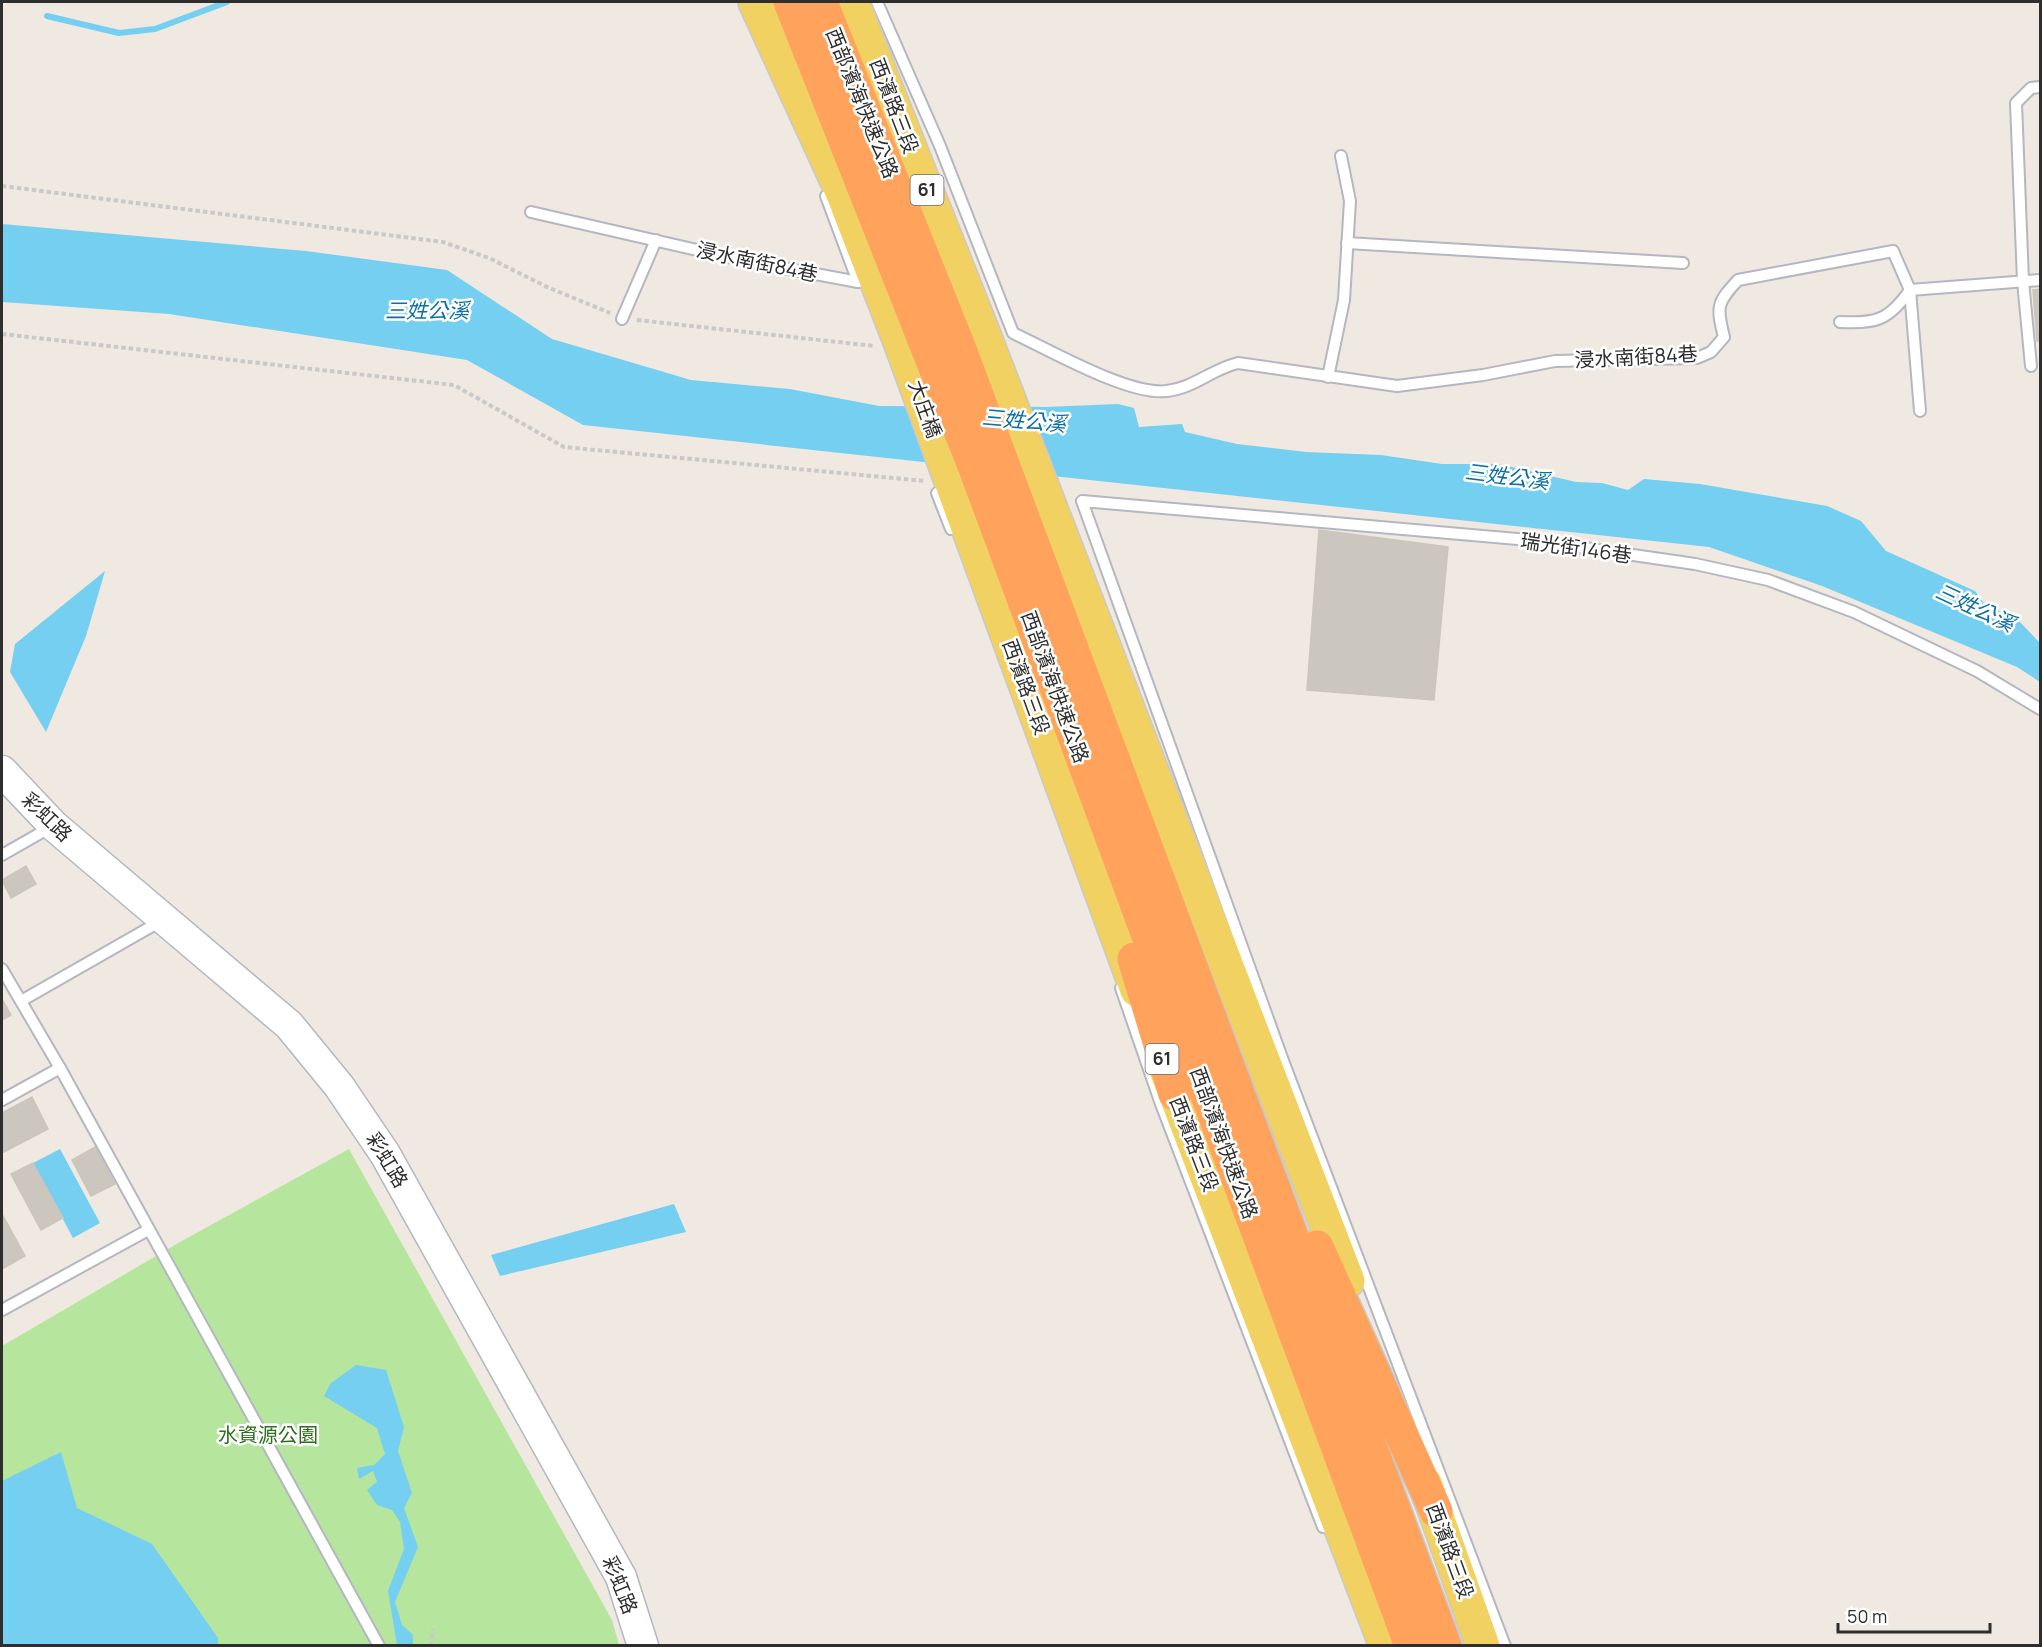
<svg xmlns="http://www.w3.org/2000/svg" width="2042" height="1647" viewBox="0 0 2042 1647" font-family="Manrope,'Noto Sans TC',sans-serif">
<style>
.green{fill:#b6e59e}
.water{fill:#75cff0}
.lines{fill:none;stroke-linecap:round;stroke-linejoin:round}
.stream{stroke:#75cff0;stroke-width:6}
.building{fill:#cbc7bf;stroke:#cbc5ba;stroke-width:1.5}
.lane-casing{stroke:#b4b7c1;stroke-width:14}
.secondary-casing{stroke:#b4b7c1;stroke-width:33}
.primary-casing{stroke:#c9c9c9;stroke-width:36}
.highway-casing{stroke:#c9c9c9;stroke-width:36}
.path{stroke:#c9c9c9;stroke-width:4;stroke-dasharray:4.5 3;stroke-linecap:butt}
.lane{stroke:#fff;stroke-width:10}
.secondary{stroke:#fff;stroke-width:30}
.primary{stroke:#f2d163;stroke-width:33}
.highway{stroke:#ffa35c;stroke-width:33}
.labels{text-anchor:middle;stroke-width:5;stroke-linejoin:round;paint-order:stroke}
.shield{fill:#fff;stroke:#6d6d6d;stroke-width:1.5}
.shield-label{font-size:18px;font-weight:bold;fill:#2e2e2e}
.street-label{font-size:20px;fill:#2e2e2e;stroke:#fff}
.park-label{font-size:20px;fill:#2c6e1b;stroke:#fff}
.water-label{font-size:21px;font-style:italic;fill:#0d6fa3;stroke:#fff}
</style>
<rect width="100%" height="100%" fill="#efe9e1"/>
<polygon class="green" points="349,1149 612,1620 619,1645 2,1645 2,1346 180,1242"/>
<g class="water">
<polygon points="2,224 306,251 447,270 552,339 691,380 790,389 879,406 1045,407 1118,404 1134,408 1139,427 1182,424 1185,432 1237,444 1306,452 1381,455 1442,464 1499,464 1576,482 1602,483 1628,490 1644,479 1700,484 1827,506 1861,521 1886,551 1975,591 1986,606 2015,617 2040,643 2040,682 2017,667 1822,586 1709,547 583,425 467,360 169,314 2,302"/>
<polygon points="105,571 86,636 46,732 10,672 15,644"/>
<polygon points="60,1149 100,1223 73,1238 33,1163"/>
<polygon points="674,1204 686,1232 500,1276 491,1255"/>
<polygon points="356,1365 386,1370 404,1427 398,1451 412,1493 404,1508 418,1547 395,1602 402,1625 413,1635 413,1645 397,1645 388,1591 404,1549 400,1522 392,1510 377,1505 367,1490 377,1482 373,1471 359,1479 357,1468 374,1465 385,1454 377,1428 324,1396 331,1383"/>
<polygon points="61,1452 77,1508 152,1544 218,1638 218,1645 2,1645 2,1481"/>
</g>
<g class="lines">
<polyline class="stream" points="47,16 119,33 155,29 227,2"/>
</g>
<g class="building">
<polygon points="2040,289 2040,341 2037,341 2033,290"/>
<polygon points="1319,530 1448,547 1434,700 1307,690"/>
<polygon points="26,866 36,884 11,898 2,880"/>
<polygon points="2,999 11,1015 2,1020"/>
<polygon points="32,1097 48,1129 2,1153 2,1113"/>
<polygon points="95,1147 115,1184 91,1196 72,1160"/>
<polygon points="33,1163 63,1218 41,1230 11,1174"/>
<polygon points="2,1214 25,1256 2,1269"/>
</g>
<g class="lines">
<g class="lane-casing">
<g id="lane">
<path d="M877 2 940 146 1013 333C1050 350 1129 396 1167 391 1194 388 1212 369 1238 363L1397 386 1483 375 1555 361 1697 358 1711 352 1724 337C1716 306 1717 303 1738 280L1893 251 1910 290 2040 280"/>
<polyline points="826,196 858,282"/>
<polyline points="531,212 741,260 858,282"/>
<polyline points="1347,243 1683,263"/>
<polyline points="1910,290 1920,411"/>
<polyline points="622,319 656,240"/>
<path d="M1840 322C1876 324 1889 320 1910 290"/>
<polyline points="2031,366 2023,281 2016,103 2031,88 2040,87"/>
<polyline points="1328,377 1344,300 1350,201 1341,156"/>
<polyline points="937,493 951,529"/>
<polyline points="2,855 51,827"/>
<polyline points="2,969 60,1068 379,1646"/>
<polyline points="1121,988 1161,1104 1323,1527"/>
<polyline points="21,1001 161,921"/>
<polyline points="2,1100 60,1068"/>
<polyline points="2,1310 148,1230"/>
<polyline points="1505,1646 1282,1058 1082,501 1530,540 1695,564 1768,580 1854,612 1977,671 2040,709"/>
</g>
</g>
<g class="secondary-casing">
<polyline id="secondary" points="2,771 54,826 289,1025 339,1086 385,1154 621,1577 643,1646"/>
</g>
<g class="primary-casing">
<g id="primary">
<polyline points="755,2 843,194 902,347 1137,990"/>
<polyline points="852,2 984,335 1348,1281"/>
<polyline points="1165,1067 1386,1646"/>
<polyline points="1425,1483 1483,1646"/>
</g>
</g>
<g class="highway-casing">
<g id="highway">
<polyline points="790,2 976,471 1411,1646"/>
<polyline points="821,2 961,352 1445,1646"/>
<polyline points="1134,959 1175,1094"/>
<polyline points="1317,1247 1436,1511"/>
</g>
</g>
<g class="path">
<polyline points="2,186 443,242 489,258 547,287 610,313"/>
<polyline points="637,320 874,346"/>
<polyline points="2,334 454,385 564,447 925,481"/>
<polyline points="431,1646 433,1629"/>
</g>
<use href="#lane" class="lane"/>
<use href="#secondary" class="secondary"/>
<use href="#primary" class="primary"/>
<use href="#highway" class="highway"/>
</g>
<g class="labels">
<g class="shield">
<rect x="910.5" y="175" width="33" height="30" rx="4.5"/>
<rect x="1145.5" y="1044" width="33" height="30" rx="4.5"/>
</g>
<g class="shield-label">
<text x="927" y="196">61</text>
<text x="1162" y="1065">61</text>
</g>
<g class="street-label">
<text transform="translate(862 103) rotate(68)" y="7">西部濱海快速公路</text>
<text transform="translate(894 106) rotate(69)" y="7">西濱路三段</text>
<text transform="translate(757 262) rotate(12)" y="7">浸水南街84巷</text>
<text transform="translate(1636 357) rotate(-3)" y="7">浸水南街84巷</text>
<text transform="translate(925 409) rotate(70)" y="7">大庄橋</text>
<text transform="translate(1576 548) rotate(8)" y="7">瑞光街146巷</text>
<text transform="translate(1026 687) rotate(70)" y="7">西濱路三段</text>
<text transform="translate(1055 687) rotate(70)" y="7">西部濱海快速公路</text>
<text transform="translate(47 817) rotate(44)" y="7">彩虹路</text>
<text transform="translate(1224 1143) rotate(70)" y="7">西部濱海快速公路</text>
<text transform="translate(1194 1144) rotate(69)" y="7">西濱路三段</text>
<text transform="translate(387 1160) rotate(59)" y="7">彩虹路</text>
<text transform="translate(1450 1551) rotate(70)" y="7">西濱路三段</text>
<text transform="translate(620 1585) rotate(68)" y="7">彩虹路</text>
</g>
<g class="park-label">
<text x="268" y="1442">水資源公園</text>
</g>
<g class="water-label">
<text x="427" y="318">三姓公溪</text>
<text transform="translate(1024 421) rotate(5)" y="7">三姓公溪</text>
<text transform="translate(1507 477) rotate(7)" y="7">三姓公溪</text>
<text transform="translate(1975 608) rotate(25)" y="7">三姓公溪</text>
</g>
</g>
<rect width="2042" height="1647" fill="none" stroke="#2e2e2e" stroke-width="6"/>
<path d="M1838 1623v9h152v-9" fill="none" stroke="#2e2e2e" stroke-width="3"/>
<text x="1847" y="1623" font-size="18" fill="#2e2e2e" stroke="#ffffff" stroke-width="4.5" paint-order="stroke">50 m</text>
</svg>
